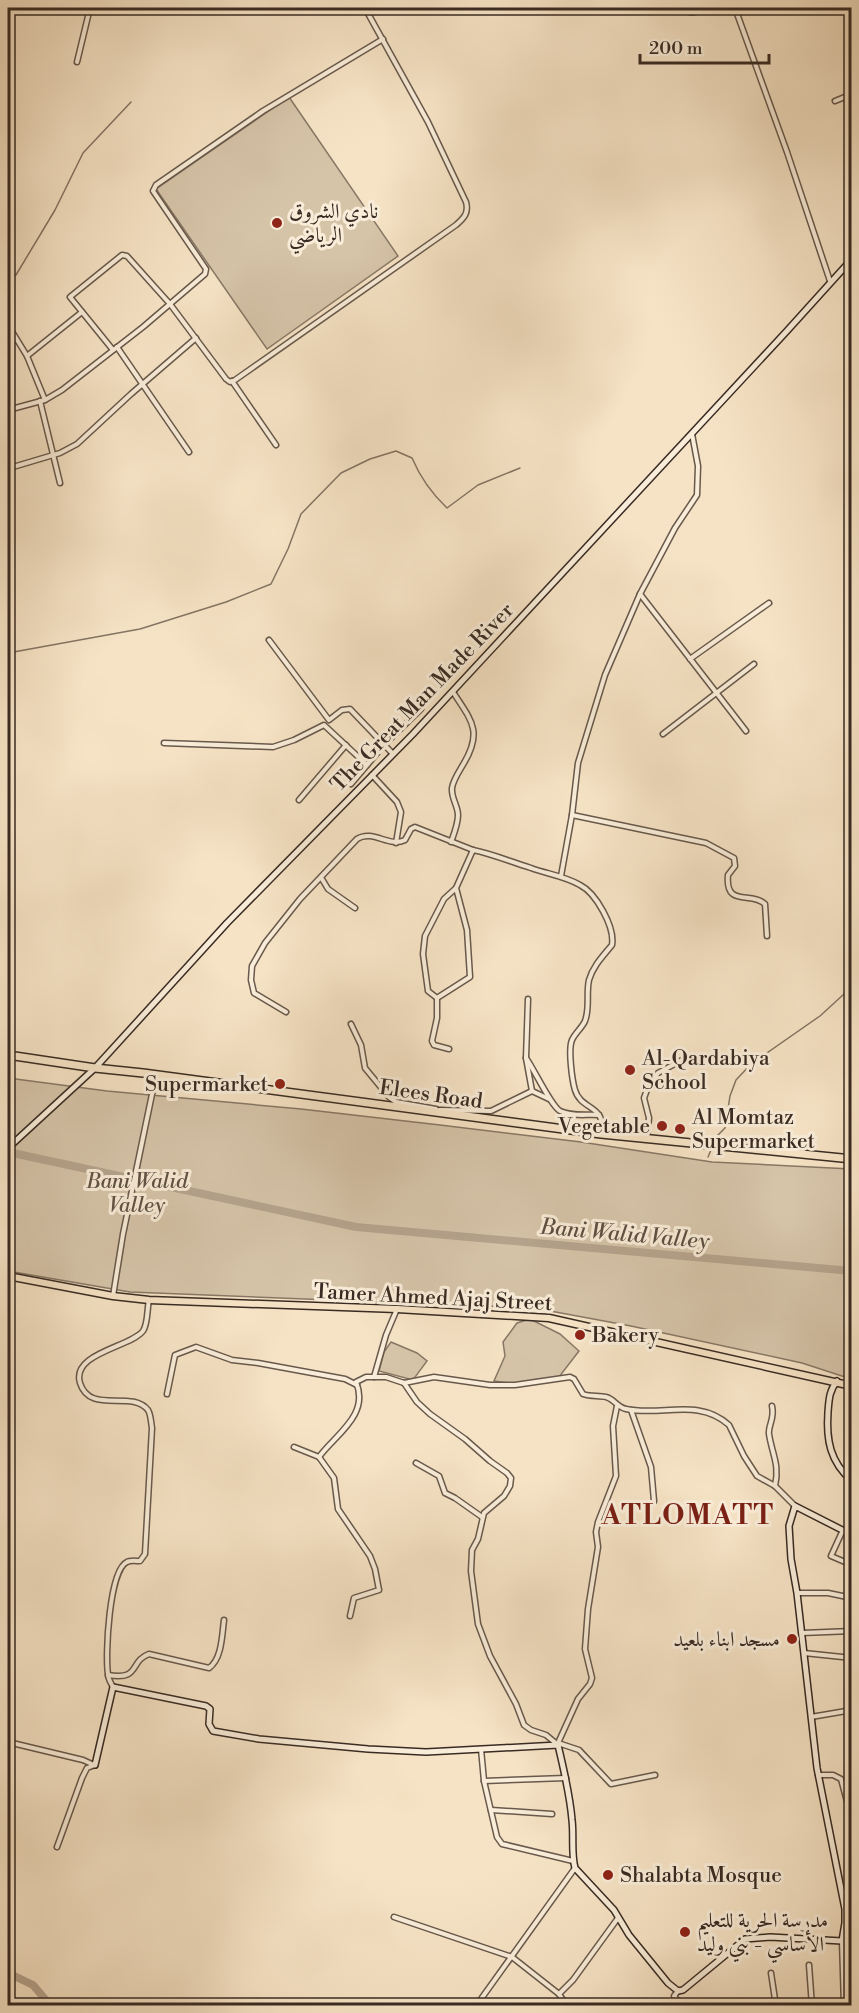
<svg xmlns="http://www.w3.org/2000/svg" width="859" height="2013" viewBox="0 0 859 2013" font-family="'Libre Bodoni',Amiri,serif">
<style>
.green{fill:#d6c4a9;stroke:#887866;stroke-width:1.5}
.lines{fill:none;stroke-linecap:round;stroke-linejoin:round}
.stream{stroke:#847463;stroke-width:1.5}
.river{stroke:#b6a48e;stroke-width:8}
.street-casing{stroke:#68594c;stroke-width:7}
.secondary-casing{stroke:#392b23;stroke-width:8}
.primary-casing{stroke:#392b23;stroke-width:9}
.highway-casing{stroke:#392b23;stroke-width:10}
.street{stroke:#f9edd9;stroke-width:4}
.secondary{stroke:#f9edd9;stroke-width:5}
.primary{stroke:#f6e3c5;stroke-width:6}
.highway{stroke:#f6e3c5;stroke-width:7}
.poi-dot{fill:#8f2418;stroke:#f9edd9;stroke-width:2}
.labels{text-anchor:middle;stroke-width:6;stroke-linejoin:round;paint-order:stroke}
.poi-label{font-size:21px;fill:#392b23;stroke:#f9edd9;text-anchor:start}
.street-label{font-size:21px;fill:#392b23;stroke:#f9edd9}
.park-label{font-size:21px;font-style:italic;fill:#605144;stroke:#f9edd9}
.water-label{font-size:22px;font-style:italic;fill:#5e4f43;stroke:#f9edd9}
.district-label{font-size:27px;font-weight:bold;letter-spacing:1.5px;fill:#7a1f14;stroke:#f9edd9}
</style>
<rect width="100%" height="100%" fill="#f6e3c5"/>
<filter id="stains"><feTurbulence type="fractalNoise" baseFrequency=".00333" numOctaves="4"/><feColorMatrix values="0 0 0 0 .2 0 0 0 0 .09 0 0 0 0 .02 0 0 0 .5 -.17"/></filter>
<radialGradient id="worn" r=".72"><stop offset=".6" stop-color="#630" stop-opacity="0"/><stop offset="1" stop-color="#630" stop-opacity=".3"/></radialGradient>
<g class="green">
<polygon points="289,97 398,256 267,349 156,189"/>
<polygon points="8,1078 107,1091 301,1109 440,1125 581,1142 712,1162 851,1169 851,1379 802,1363 631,1326 534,1308 130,1292 8,1271"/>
<path d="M530 1319 560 1334 579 1351 559 1377C549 1377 543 1380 534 1382 521 1385 507 1383 494 1381L505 1356 503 1342 517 1323Z"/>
<polygon points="391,1342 417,1353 427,1361 413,1380 379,1371 384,1352"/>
</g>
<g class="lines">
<g class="stream">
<polyline points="8,277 16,275 55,210 83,153 131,102"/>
<path d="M8 653 140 629 226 602 271 584 288 549 301 514 341 473 370 459 396 451 412 458C421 479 431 493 447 508L478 485 520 468"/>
<polyline points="714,1142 716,1137 725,1128 730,1096 736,1080 751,1064 820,1016 844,994 852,968"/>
<polyline points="708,1157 711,1150"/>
</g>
<g class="river">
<polyline points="8,1152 356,1227 852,1271"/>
<polyline points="8,1973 33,1985 51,2006"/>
</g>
<g class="street-casing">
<g id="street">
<path d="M682 8C690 16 699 11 709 8"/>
<polyline points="735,8 787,152 830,281"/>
<polyline points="8,55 10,56"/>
<polyline points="77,62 90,8"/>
<polyline points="835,101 852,94"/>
<polyline points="8,325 27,356 45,400"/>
<polyline points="117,347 189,452"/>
<path d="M113 350 70 297 122 255 127 256 170 304 226 379 230 382 235 380 456 225C464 218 469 213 466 202L428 122 365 8"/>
<polyline points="27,356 82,312"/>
<polyline points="232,381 276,445"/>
<polyline points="40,401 60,483"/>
<polyline points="8,410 45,400 62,390 143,327 205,274 206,269 153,191 156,185 263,111 383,39"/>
<polyline points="8,461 10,467 13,467 60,453 77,444 131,394 196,338"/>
<polyline points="640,594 746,731"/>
<polyline points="269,640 329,720 342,710 350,709 393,754"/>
<polyline points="690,659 769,603"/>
<polyline points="663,734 754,664"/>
<polyline points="164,743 273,747 294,740 324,725 367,765"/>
<polyline points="372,775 397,802 401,812 396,843"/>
<polyline points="351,784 384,745 421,709"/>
<polyline points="299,800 346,745"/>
<path d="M572 815 706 843 734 858 735 866 728 875C725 908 751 891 765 904L767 936"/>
<path d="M451 842C454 834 458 824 458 815 458 806 451 798 452 788 453 780 460 770 464 763 483 731 471 720 453 692"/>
<polyline points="561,876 572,815 578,763 605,675 640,594 675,528 697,495 698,466 692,434"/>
<polyline points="322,879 328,889 355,908"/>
<path d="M456 888 467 930 470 977 437 998 428 991 423 954 425 936 444 899 456 888 473 850C493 854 511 862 531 868 547 874 565 876 580 885 596 893 615 927 612 945 603 956 593 966 589 980 586 993 590 1008 585 1021 582 1028 575 1033 572 1040 568 1049 572 1080 575 1090 581 1111 607 1104 601 1134"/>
<polyline points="437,998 437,1018 432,1041 434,1045 449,1049"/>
<polyline points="528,999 526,1058 532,1091"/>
<path d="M286 1012 254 993 251 980 252 966 265 943 300 899 357 839C373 829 389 848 405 840L411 829 415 827 473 850"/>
<polyline points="351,1024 361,1045 365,1068 389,1097 396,1102 436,1109"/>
<path d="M526 1058C534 1069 551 1106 560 1111 572 1117 587 1114 599 1115"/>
<polyline points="439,1110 491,1111 532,1091 549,1099"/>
<polyline points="647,1138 649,1118 644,1098 648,1087 658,1073 682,1060"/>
<polyline points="113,1296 123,1234 156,1075"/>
<polyline points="374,1377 386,1335 397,1309"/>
<polyline points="404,1383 417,1402 430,1414 465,1439 490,1461 507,1473 511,1478 510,1486 504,1496 484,1513 478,1539 472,1550 471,1571 478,1624 490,1656 516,1704 524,1725 531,1730 546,1735 558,1745 558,1743 579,1750 611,1784 655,1775"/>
<polyline points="167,1394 175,1355 196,1347 232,1360 258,1363 345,1379 357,1385"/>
<path d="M772 1406C775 1419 768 1425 769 1434 772 1454 780 1465 775 1486"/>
<polyline points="631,1410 651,1467 654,1501"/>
<path d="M294 1447 319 1457C335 1435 370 1415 356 1382L366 1377H386L404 1383 434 1377 490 1385H515L570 1377 574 1379 583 1394C591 1397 599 1395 606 1397 614 1399 617 1407 626 1409 661 1417 698 1397 729 1425L744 1456 757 1476 775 1486 795 1506"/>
<polyline points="319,1457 334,1478 338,1509 370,1556 375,1569 379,1590 354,1598 350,1616"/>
<polyline points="416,1463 439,1476 445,1493 455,1498 482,1517"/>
<polyline points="842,1532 831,1556 852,1565"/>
<polyline points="797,1593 828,1593 852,1598"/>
<polyline points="802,1633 852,1631"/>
<polyline points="804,1653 852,1658"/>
<path d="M108 1675C141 1681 129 1661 149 1654L209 1668C222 1659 222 1635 224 1620"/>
<path d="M113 1687C111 1683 108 1679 108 1674 105 1656 109 1570 127 1562 130 1560 136 1561 140 1561L145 1554 152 1428C151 1423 151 1415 148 1410 131 1389 90 1415 80 1383 71 1353 131 1347 143 1331 148 1324 147 1309 149 1300"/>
<polyline points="811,1717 852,1710"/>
<polyline points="8,1742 83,1760 94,1765"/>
<polyline points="558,1743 578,1699 590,1684 592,1678 585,1649 588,1609 598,1547 596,1532 598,1522 616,1476 613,1426 617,1406"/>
<polyline points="481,1749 484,1781 497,1837 502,1844 573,1861"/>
<polyline points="818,1775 833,1775 841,1779 848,1805 852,1805"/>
<polyline points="484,1781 566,1778"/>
<polyline points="491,1810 552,1814"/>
<polyline points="57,1847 82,1778 87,1768 95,1765"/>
<polyline points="394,1917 512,1957 559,1994 567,2006"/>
<polyline points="842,1941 844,2006"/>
<polyline points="809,1965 812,2006"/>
<polyline points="771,1973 776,2006"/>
<polyline points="678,1991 674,1996 682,2006"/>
<polyline points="559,1994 573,1980 618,1918"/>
<polyline points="476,2006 575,1868"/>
</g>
</g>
<g class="secondary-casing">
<g id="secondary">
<polyline points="8,1148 95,1068 227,923 413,734 786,332 852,259"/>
<path d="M837 1381C829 1391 829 1400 828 1412 826 1440 830 1462 852 1481"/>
<path d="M95 1765 113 1687 206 1706 210 1709 209 1724 213 1731 259 1739 368 1749 426 1752 558 1745C564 1770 570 1795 572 1820 574 1836 571 1853 575 1868L614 1910 629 1935 668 1983 678 1991 683 1990 745 1939 770 1937 842 1941 845 1923V1909L817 1768 797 1593 791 1559 789 1526 795 1506 852 1535"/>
</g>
</g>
<g class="primary-casing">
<polyline id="primary" points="8,1276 113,1296 149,1300 397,1309 549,1318 852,1386"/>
</g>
<g class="highway-casing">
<polyline id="highway" points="8,1055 95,1068 143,1073 601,1134 852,1159"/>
</g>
<use href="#street" class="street"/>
<use href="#secondary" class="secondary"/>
<use href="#primary" class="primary"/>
<use href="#highway" class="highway"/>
</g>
<g class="poi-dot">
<circle cx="277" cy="223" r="6"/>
<circle cx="630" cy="1070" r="6"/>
<circle cx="280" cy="1084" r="6"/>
<circle cx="662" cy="1126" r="6"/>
<circle cx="680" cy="1129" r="6"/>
<circle cx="580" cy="1335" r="6"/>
<circle cx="792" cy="1639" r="6"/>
<circle cx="608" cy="1875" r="6"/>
<circle cx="685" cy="1932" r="6"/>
</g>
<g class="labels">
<g class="poi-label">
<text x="289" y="218">نادي الشروق<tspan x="289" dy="24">الرياضي</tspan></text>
<text x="642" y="1065">Al-Qardabiya<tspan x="642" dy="24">School</tspan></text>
<text x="268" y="1091" text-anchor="end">Supermarket</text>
<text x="692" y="1124">Al Momtaz<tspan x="692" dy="24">Supermarket</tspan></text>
<text x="650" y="1133" text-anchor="end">Vegetable</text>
<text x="592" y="1342">Bakery</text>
<text x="780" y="1646" text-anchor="end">مسجد ابناء بلعيد</text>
<text x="620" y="1882">Shalabta Mosque</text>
<text x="697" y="1927">مدرسة الحرية للتعليم<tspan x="697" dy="24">الأساسي - بني وليد</tspan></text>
</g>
<g class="street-label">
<text transform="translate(422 697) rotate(-46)" y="7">The Great Man Made River</text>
<text transform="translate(431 1094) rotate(8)" y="7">Elees Road</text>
<text transform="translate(433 1297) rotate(3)" y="7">Tamer Ahmed Ajaj Street</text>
</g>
<g class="park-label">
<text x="137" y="1188">Bani Walid<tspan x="137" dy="24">Valley</tspan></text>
</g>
<g class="water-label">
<text transform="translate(625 1233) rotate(5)" y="8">Bani Walid Valley</text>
</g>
<g class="district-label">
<text x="688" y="1524">ATLOMATT</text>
</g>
</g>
<rect width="859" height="2013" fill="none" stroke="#f6e3c5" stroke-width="30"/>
<rect x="9" y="9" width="841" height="1995" fill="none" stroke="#392b23" stroke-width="3"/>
<rect x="15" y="15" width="829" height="1983" fill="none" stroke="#392b23" stroke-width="1.5"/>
<path d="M640 54v9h129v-9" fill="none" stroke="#392b23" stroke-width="3"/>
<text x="649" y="54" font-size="18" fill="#392b23" stroke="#f9edd9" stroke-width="4.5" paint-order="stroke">200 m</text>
<rect width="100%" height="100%" filter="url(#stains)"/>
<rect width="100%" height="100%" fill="url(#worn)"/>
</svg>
